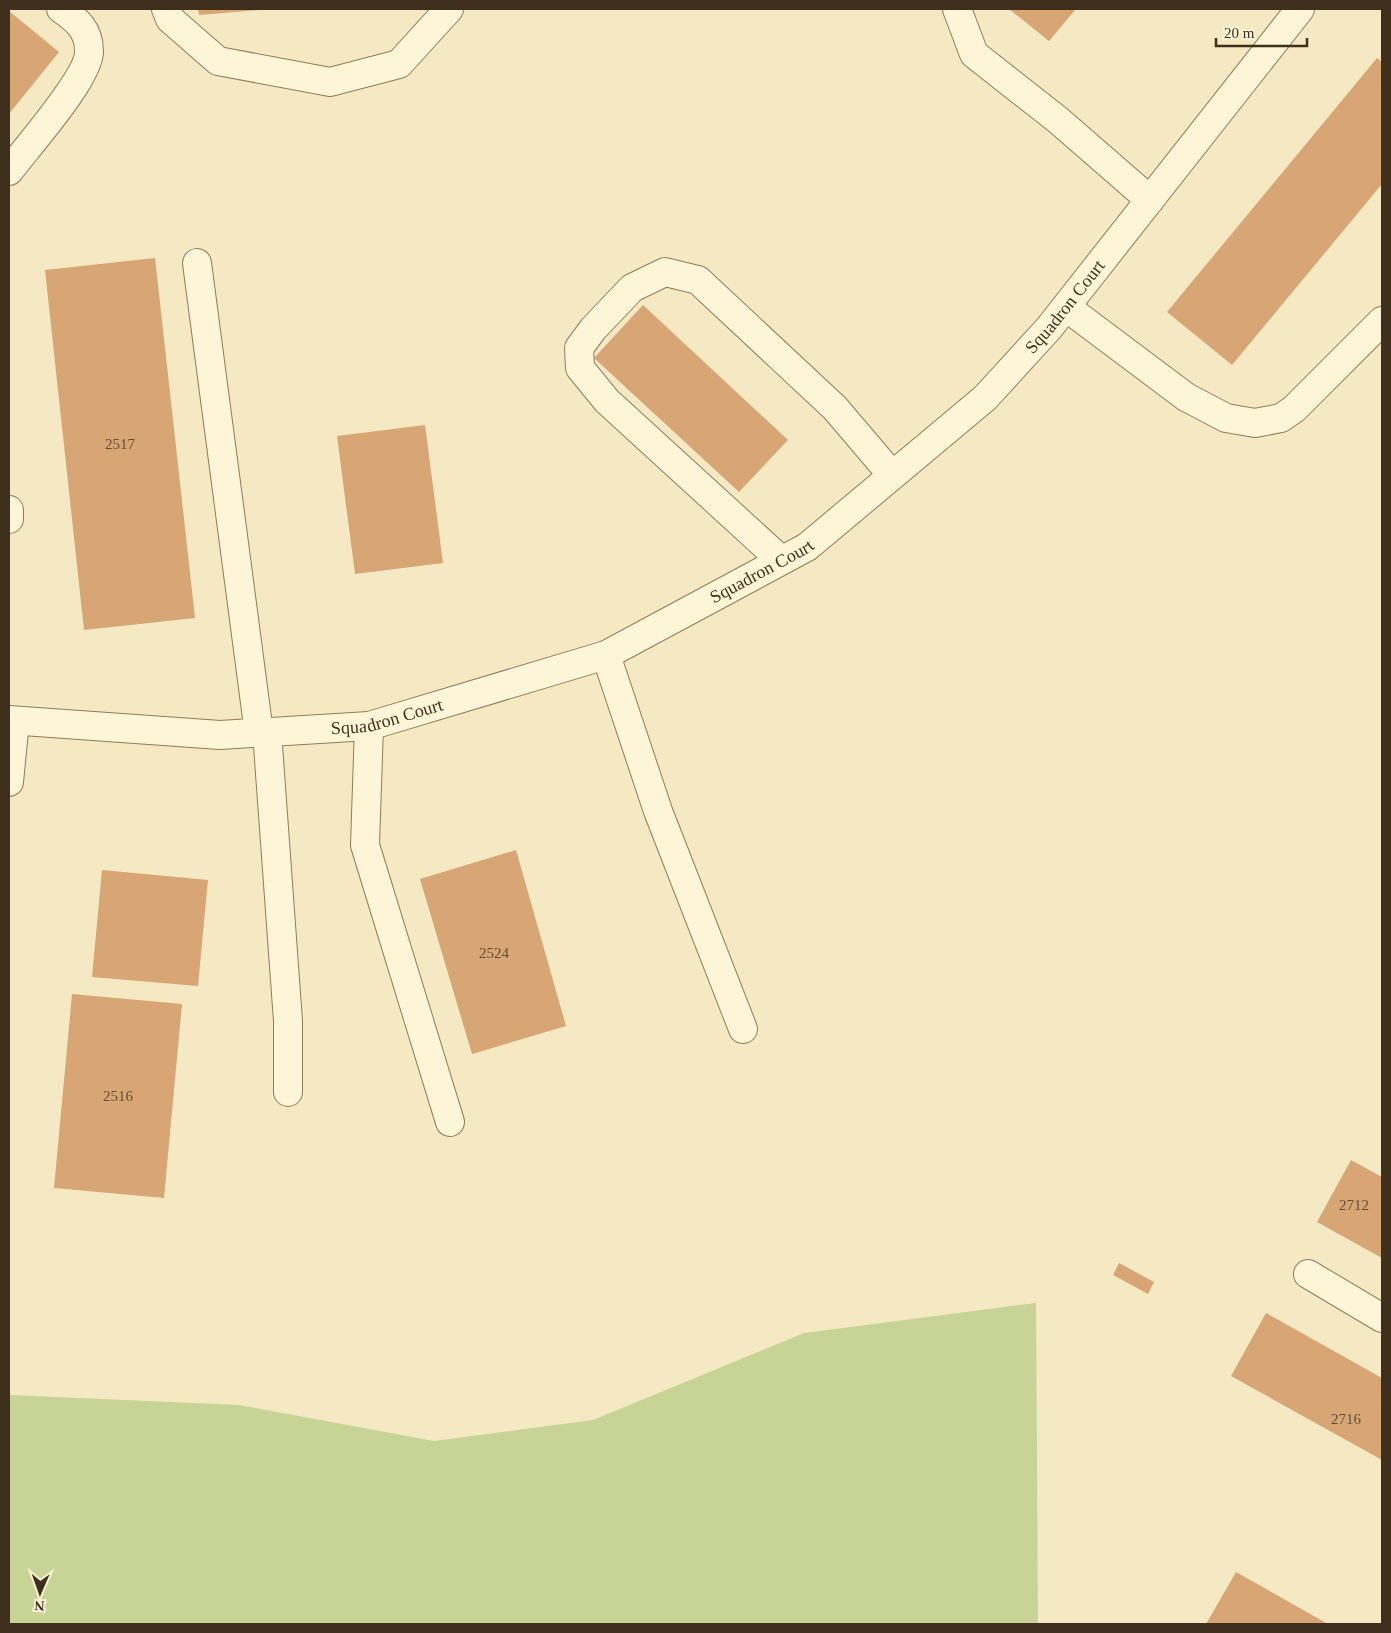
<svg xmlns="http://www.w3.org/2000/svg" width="1391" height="1633" viewBox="0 0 1391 1633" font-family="'Times New Roman',serif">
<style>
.green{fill:#c7d495}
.building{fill:#d7a674}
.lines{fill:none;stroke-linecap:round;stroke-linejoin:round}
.minor-casing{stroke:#917b57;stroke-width:30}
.minor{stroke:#fdf5d8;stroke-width:28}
.labels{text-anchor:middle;stroke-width:4;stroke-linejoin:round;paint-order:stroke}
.number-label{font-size:15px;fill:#654e33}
.street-label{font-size:18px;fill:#3f301d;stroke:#faf2d4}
</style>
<rect width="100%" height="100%" fill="#f4e9c3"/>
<polygon class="green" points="1036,1303 1038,1624 9,1624 9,1395 239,1405 434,1441 593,1420 804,1333"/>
<g class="building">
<polygon points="198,9 259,9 259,10 199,15"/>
<polygon points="1009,9 1076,9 1049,41"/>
<polygon points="9,11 59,52 9,114"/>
<polygon points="1377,58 1382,62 1382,184 1232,365 1167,312"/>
<polygon points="155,258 195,618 84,630 45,270"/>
<polygon points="643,305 788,440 739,492 594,358"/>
<polygon points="425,425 443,563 355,574 337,436"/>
<polygon points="516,850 566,1026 472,1054 420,879"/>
<polygon points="102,870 208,880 198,986 92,977"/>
<polygon points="72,994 182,1004 164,1198 54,1188"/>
<polygon points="1351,1160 1382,1177 1382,1258 1317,1222"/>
<polygon points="1119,1263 1154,1282 1148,1294 1113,1275"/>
<polygon points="1266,1313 1382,1378 1382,1460 1231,1376"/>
<polygon points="1236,1572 1328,1624 1206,1624"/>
</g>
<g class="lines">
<g class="minor-casing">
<g id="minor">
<polyline points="166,9 170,19 218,61 330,82 399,64 449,9"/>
<polyline points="957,9 974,54 1058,120 1150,200"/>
<path d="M9 171C26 148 90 77 89 51 89 30 77 20 61 9"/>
<polyline points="197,263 259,733"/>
<polyline points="1066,307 1186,397 1226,418 1255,423 1281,418 1294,409 1382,321"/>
<polyline points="9,510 9,519"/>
<polyline points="781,560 607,401 580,368 579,348 593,329 632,288 665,272 698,280 835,408 892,475"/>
<polyline points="606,655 658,811 743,1029"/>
<path id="s1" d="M9 720 220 735 369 726 606 655 807 547 985 398 1049 328 1300 9"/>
<polyline points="369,726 365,845 450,1122"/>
<polyline points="267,732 288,1021 288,1092"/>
<polyline points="9,782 15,721"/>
<polyline points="1308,1274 1382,1318"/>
</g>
</g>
<use href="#minor" class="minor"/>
</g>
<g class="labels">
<g class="number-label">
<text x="120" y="449">2517</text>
<text x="494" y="958">2524</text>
<text x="118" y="1101">2516</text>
<text x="1354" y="1210">2712</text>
<text x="1346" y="1424">2716</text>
</g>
<g class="street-label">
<text dy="6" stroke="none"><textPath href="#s1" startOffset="1190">Squadron Court</textPath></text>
<text dy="6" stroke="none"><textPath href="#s1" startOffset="785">Squadron Court</textPath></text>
<text dy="6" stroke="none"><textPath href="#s1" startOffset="380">Squadron Court</textPath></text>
</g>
</g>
<rect width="1391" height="1633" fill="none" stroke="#3f301d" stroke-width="20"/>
<g transform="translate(40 1593) rotate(182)" stroke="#faf2d4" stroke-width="4" paint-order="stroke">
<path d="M0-4L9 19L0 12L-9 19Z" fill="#3f301d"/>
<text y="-8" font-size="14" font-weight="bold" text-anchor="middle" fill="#3f301d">N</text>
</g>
<path d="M1216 38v8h91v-8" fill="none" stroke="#3f301d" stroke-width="2.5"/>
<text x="1224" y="38" font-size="15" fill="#3f301d" stroke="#faf2d4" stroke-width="4" paint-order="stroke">20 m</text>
</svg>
